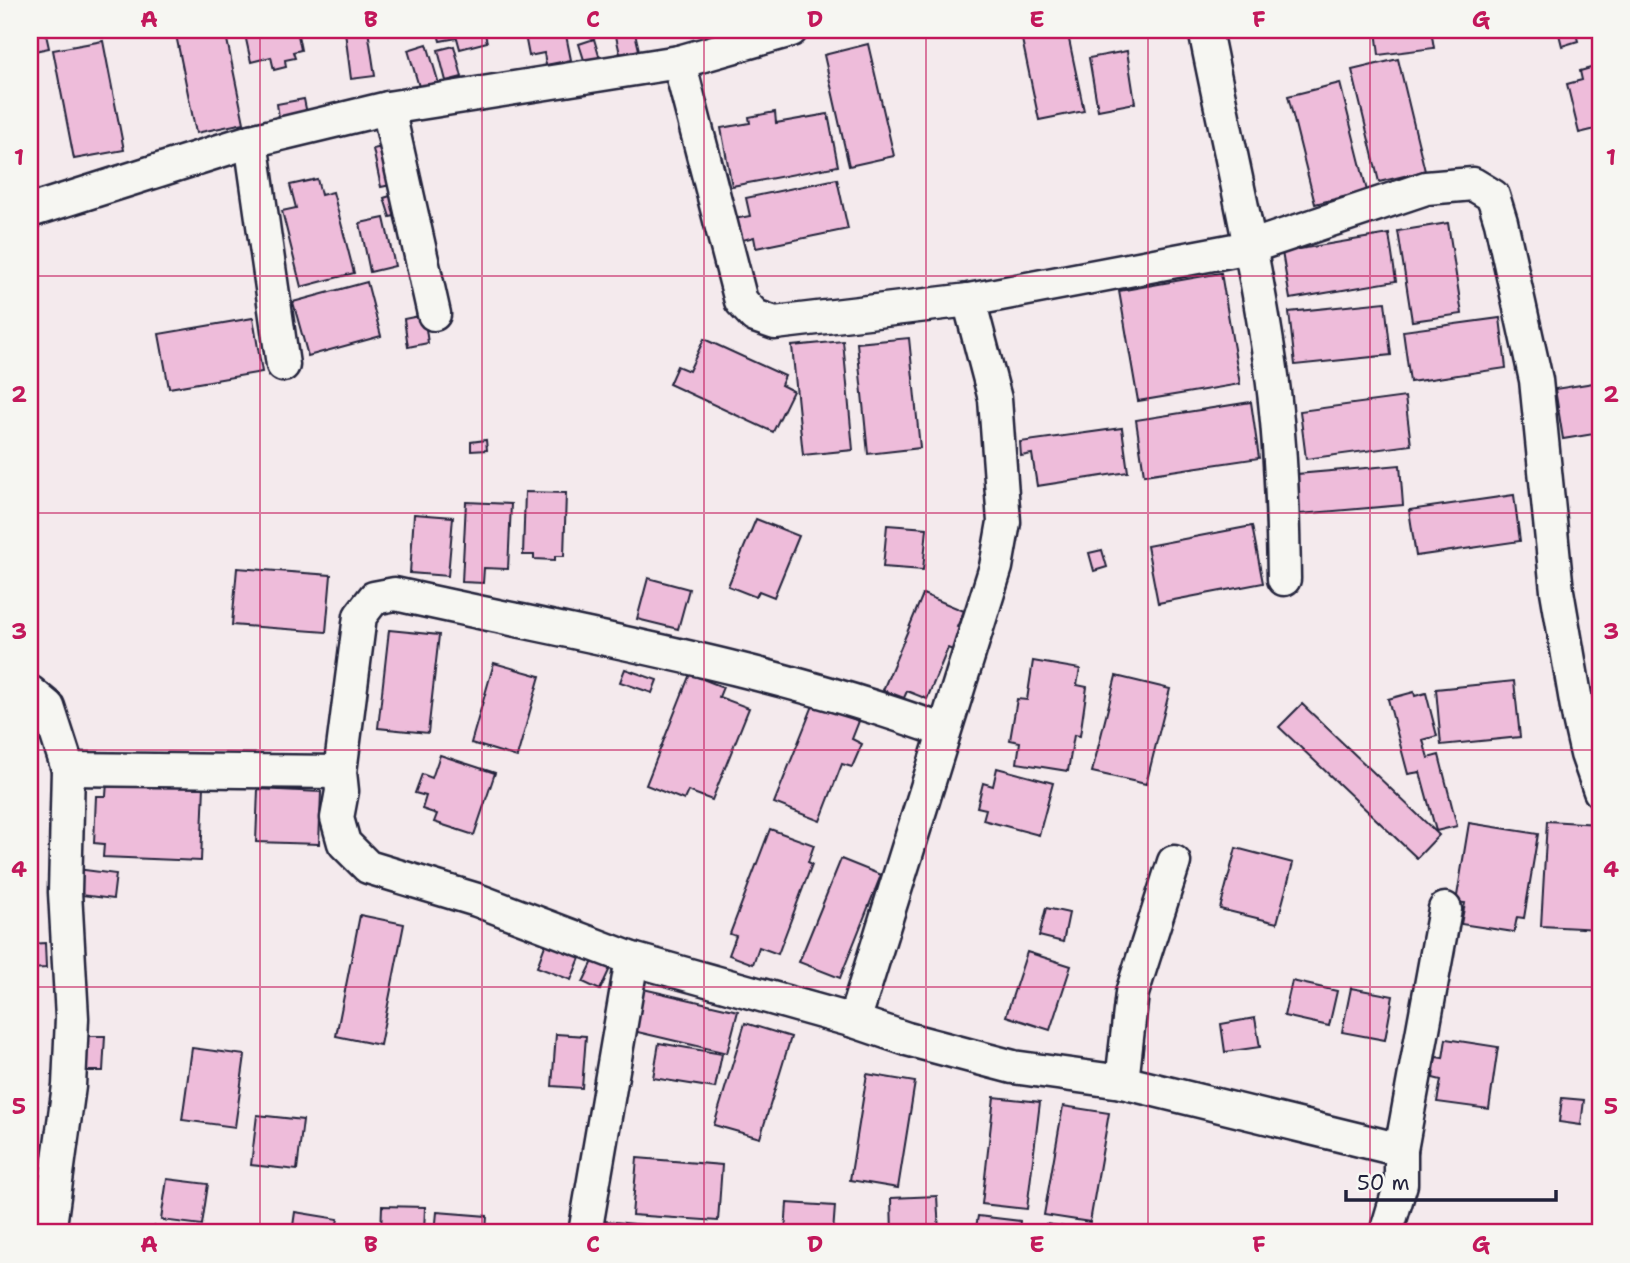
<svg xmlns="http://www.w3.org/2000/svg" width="1630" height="1263" viewBox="0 0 1630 1263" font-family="'Shantell Sans',sans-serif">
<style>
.building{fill:#eebcda;stroke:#22223b;stroke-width:2}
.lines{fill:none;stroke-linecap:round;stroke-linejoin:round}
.minor-casing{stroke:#22223b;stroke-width:37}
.minor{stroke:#f6f6f2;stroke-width:32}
.grid{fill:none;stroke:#c2185b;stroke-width:2;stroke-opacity:0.55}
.neatline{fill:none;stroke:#c2185b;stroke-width:2.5}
.grid-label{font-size:23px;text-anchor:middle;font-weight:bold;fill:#c2185b}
</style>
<rect width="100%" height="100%" fill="#f4eaed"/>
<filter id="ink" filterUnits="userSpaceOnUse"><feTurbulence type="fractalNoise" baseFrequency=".0143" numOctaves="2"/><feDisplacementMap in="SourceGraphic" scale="14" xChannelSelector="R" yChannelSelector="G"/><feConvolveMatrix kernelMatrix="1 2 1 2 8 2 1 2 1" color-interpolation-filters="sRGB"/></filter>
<g filter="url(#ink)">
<g class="building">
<polygon points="30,30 45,30 49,48 30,52"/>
<polygon points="175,30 225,30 244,123 196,133"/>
<polygon points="244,30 297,30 301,50 293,52 295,58 285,60 286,67 274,70 271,57 251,62"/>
<polygon points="368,30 375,76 351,79 345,32"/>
<polygon points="437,30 484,30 487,42 460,49 457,38 440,41"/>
<polygon points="524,30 565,30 571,60 546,65 544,53 529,56"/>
<polygon points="1020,30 1067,30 1084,111 1039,120"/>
<polygon points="1376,30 1431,30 1434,48 1379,55"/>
<polygon points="1558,30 1575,30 1578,41 1562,46"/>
<polygon points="635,33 639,50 620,54 616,36"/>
<polygon points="594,39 600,59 585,63 579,44"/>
<polygon points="103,41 124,150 74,159 53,50"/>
<polygon points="427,44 439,84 420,90 408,50"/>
<polygon points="868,44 894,156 849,166 824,55"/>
<polygon points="454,46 462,77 446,81 438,50"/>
<polygon points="1127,51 1135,103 1098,110 1089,58"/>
<polygon points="1398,59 1425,171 1379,182 1352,70"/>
<polygon points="1598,66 1600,76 1600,128 1579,133 1567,84 1582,80 1580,71"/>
<polygon points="1340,83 1367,191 1315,204 1288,96"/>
<polygon points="304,99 308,119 280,124 277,104"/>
<polygon points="775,112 776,123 828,114 838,166 732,186 721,128 750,123 749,117"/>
<polygon points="391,145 400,183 381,187 373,149"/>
<polygon points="317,179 321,195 333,192 354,273 301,287 282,211 296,208 290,185"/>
<polygon points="837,179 848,229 756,248 754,237 739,241 734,219 750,216 746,198"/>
<polygon points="393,195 399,215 390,217 384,198"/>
<polygon points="384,218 395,266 370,272 360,223"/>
<polygon points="1448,223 1462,314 1412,321 1398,231"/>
<polygon points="1389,234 1396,281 1290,299 1282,252"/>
<polygon points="1221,273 1240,384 1138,401 1119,291"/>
<polygon points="367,282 381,336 308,356 293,302"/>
<polygon points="1385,302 1391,355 1295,365 1289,312"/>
<polygon points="424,315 428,343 408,347 404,319"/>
<polygon points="253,318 262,372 169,388 159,334"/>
<polygon points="1500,318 1506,368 1410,382 1403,331"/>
<polygon points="909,338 920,448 868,454 857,343"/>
<polygon points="704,339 785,376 781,385 793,391 773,432 669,384 677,366 689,371"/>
<polygon points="843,341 853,450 803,455 792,346"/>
<polygon points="1600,382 1600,433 1563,439 1555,389"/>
<polygon points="1405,397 1411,445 1306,459 1300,411"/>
<polygon points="1251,402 1259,458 1144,475 1136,420"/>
<polygon points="1122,428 1128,472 1037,486 1032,454 1021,456 1020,442"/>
<polygon points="486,440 487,450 471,451 471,442"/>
<polygon points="1400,465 1403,505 1300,514 1297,474"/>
<polygon points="525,492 566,493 564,556 555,556 555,560 534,559 534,555 523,555"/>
<polygon points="1514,495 1520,541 1416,556 1409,510"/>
<polygon points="466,502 511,504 508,569 484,568 483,583 462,582"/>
<polygon points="414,514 453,517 448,576 410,573"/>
<polygon points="756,519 799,536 774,597 759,591 756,597 728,586"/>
<polygon points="887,525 927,528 923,570 883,567"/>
<polygon points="1252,526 1263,583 1158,603 1147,546"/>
<polygon points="1102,550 1107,567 1094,571 1089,553"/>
<polygon points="237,568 331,575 326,632 232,625"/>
<polygon points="648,578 689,589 678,629 637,619"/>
<polygon points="923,594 964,611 957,627 966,630 957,652 948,648 927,699 907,691 904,698 883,690"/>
<polygon points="389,630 439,635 428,733 378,728"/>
<polygon points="1033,661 1080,669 1077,685 1087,687 1080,736 1074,735 1068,771 1017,763 1020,742 1010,740 1017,699 1027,700"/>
<polygon points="494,663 540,676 517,757 471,743"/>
<polygon points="625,669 657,680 652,693 620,682"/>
<polygon points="690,674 723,687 719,697 749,708 712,800 688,791 684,800 646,785"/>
<polygon points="1116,676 1170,689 1146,784 1092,772"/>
<polygon points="1514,681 1520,737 1441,745 1436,689"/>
<polygon points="1414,692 1415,696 1426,693 1437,736 1423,740 1428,758 1439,755 1457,826 1436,831 1420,772 1408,774 1388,699"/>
<polygon points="814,703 859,721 852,739 862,744 852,767 842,764 820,821 774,803"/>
<polygon points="1302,704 1439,835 1417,858 1279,727"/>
<polygon points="30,716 48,716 47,742 30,741"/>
<polygon points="440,755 495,773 474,835 434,822 437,814 422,809 426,796 415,793 422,774 432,778"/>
<polygon points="997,768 1053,783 1039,835 983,820 986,809 977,807 983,783 993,786"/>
<polygon points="107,782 204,786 201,861 103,857 104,844 94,843 96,796 106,796"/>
<polygon points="258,789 321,792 319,844 256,842"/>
<polygon points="1547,821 1599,824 1600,929 1541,926"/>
<polygon points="1469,823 1538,834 1524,918 1517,917 1514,932 1461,924 1465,903 1456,902"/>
<polygon points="770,829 814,845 808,862 812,864 778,954 759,947 753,964 729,955 736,936 730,934"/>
<polygon points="1236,848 1293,863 1277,923 1220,909"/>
<polygon points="841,859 881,875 840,978 799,962"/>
<polygon points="77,869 116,874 113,899 73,894"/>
<polygon points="1046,908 1069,913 1063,942 1039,936"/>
<polygon points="360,915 404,924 380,1045 336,1036"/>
<polygon points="547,940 582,953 571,980 537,967"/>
<polygon points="45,943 46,968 30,969 30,944"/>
<polygon points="1027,952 1071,966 1050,1030 1006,1016"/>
<polygon points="596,955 613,962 600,990 583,982"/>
<polygon points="1292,981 1337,991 1329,1026 1284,1016"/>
<polygon points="639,988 738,1011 727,1053 629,1030"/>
<polygon points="1351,988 1393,996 1385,1040 1342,1032"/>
<polygon points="1255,1018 1260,1047 1225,1052 1221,1024"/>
<polygon points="745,1023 791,1037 760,1138 714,1125"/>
<polygon points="556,1034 586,1036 582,1088 552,1086"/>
<polygon points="84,1036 105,1036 103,1071 83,1071"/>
<polygon points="1446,1039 1498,1047 1489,1109 1437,1102 1441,1080 1433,1078 1436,1057 1443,1058"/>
<polygon points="659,1043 722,1054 715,1088 653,1078"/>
<polygon points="192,1048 245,1055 235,1127 182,1120"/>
<polygon points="867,1074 915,1082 898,1188 850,1180"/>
<polygon points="994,1097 1040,1102 1027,1209 982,1204"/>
<polygon points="1562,1098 1584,1100 1581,1125 1559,1122"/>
<polygon points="1063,1106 1109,1113 1090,1222 1044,1215"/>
<polygon points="257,1115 303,1120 297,1170 251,1165"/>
<polygon points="637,1158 722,1165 718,1221 632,1215"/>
<polygon points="167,1179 208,1184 202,1225 161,1220"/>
<polygon points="937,1196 939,1233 892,1233 891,1198"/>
<polygon points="787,1203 835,1206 833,1233 785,1233"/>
<polygon points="382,1206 425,1207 424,1233 381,1233"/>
<polygon points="295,1212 338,1219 335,1233 292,1233"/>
<polygon points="437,1212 487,1216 486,1233 435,1233"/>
<polygon points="978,1216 1020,1221 1019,1233 975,1233"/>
<polygon points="605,1221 653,1226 652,1233 604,1233"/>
<polygon points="1046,1224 1089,1231 1089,1233 1044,1233"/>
<polygon points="155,1226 201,1232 201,1233 154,1233"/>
</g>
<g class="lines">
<g class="minor-casing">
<g id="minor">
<path d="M1205 30C1228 145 1256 260 1272 376 1281 443 1283 512 1284 579"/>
<polyline points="679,62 791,30"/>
<polyline points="388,108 434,314"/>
<polyline points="251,141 283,365"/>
<polyline points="30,211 251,141 388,108 679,62 741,301 755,316 775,323 969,300 995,399 1004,522 996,567 854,1021"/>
<polyline points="969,300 1250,247 1426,188 1473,184 1493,196 1501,222 1536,380 1557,591 1579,719 1587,754 1600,791"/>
<polyline points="30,692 48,707 68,769 65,892 72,1018 69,1086 49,1233"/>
<path d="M944 731C767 666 579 635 395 594L374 598 360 616 340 772 342 791 337 818 344 843 368 867 477 900 632 959 854 1021 907 1039 1013 1067 1122 1082 1401 1150V1184L1386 1233"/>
<polyline points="68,769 340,772"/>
<polyline points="1122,1082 1132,993 1174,862"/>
<polyline points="1401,1150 1445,909"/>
<polyline points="585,1233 632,959"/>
</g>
</g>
<use href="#minor" class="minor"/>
</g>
</g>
<path class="grid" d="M260 30V1233M482 30V1233M704 30V1233M926 30V1233M1148 30V1233M1370 30V1233M30 276H1600M30 513H1600M30 750H1600M30 987H1600"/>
<rect width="1630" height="1263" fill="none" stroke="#f6f6f2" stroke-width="77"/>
<path d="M1346 1190v10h210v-10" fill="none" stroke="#22223b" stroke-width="3.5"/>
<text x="1357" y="1190" font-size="21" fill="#22223b" stroke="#f6f6f2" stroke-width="5" paint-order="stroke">50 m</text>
<rect x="38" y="38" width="1554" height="1186" class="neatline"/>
<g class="grid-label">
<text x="149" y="27">A</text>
<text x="371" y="27">B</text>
<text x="593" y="27">C</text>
<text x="815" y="27">D</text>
<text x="1037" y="27">E</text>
<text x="1259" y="27">F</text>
<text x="1481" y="27">G</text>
<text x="19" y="165">1</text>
<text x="1611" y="165">1</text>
<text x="19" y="402">2</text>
<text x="1611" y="402">2</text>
<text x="19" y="639">3</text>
<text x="1611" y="639">3</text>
<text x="19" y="877">4</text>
<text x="1611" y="877">4</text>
<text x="19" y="1114">5</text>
<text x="1611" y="1114">5</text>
<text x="149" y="1252">A</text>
<text x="371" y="1252">B</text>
<text x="593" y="1252">C</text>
<text x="815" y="1252">D</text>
<text x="1037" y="1252">E</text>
<text x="1259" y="1252">F</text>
<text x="1481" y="1252">G</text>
</g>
</svg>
